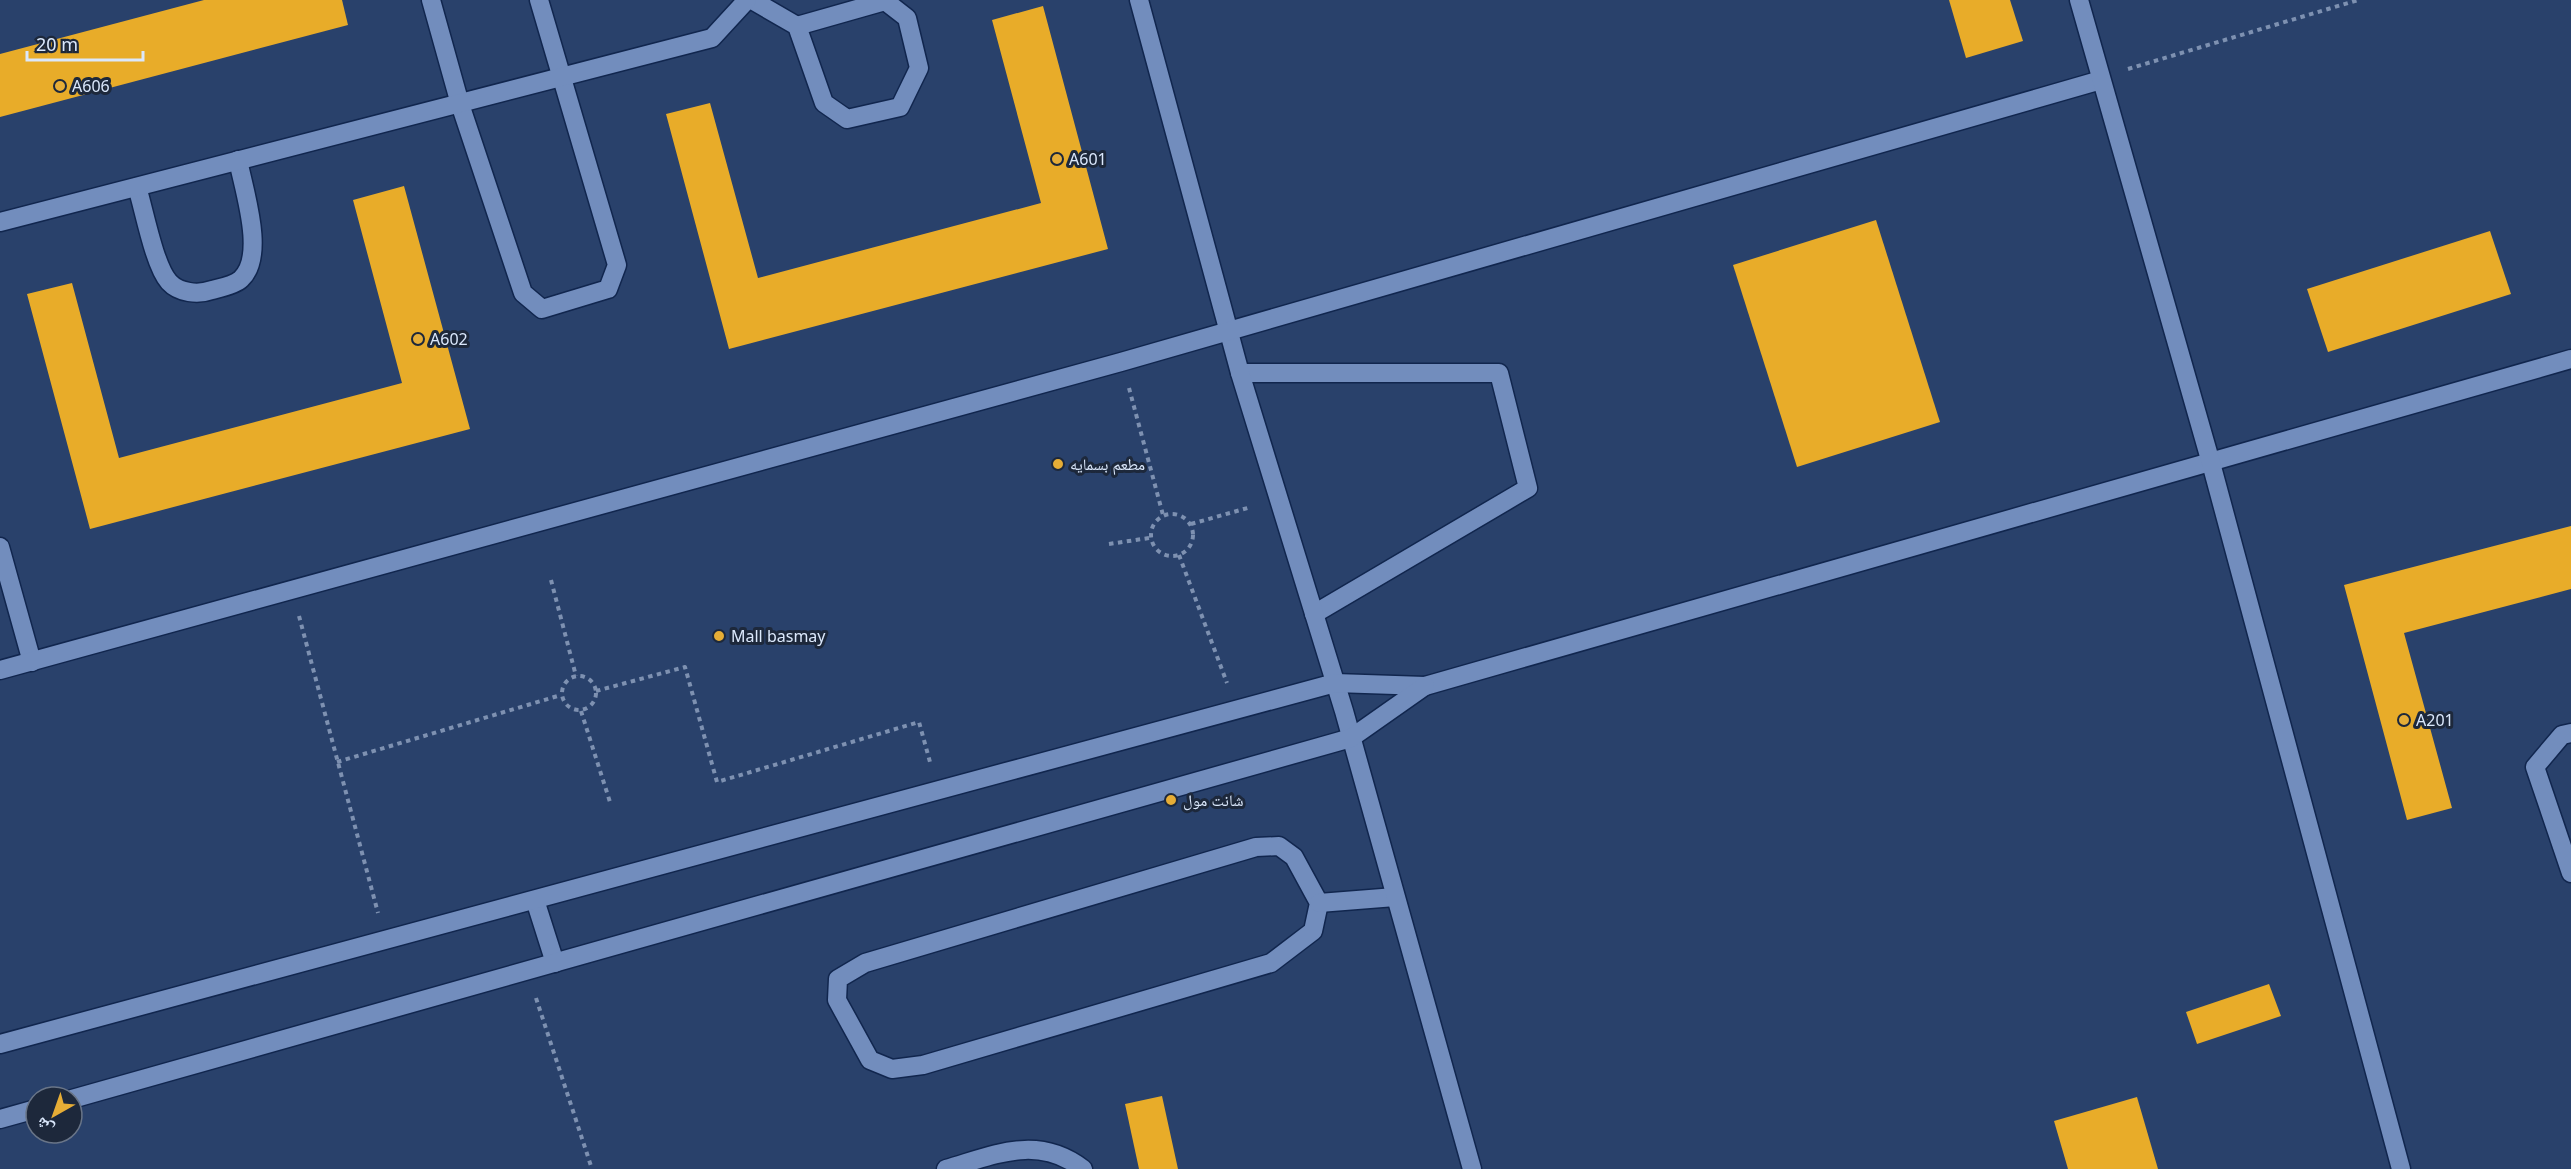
<svg xmlns="http://www.w3.org/2000/svg" width="2571" height="1169" viewBox="0 0 2571 1169" font-family="'Noto Sans','Noto Naskh Arabic',sans-serif">
<style>
.building{fill:#e8ac29}
.lines{fill:none;stroke-linecap:round;stroke-linejoin:round}
.service-casing{stroke:#11264e;stroke-width:21}
.minor-casing{stroke:#11264e;stroke-width:21}
.tertiary-casing{stroke:#11264e;stroke-width:21}
.path{stroke:#7e91b1;stroke-width:4;stroke-dasharray:4.5 4.5;stroke-linecap:butt}
.service{stroke:#728dbd;stroke-width:18}
.minor{stroke:#728dbd;stroke-width:18}
.tertiary{stroke:#728dbd;stroke-width:18}
.poi-dot{fill:#e6ad36;stroke:#1d283b;stroke-width:2}
.labels{text-anchor:middle;stroke-width:6;stroke-linejoin:round;paint-order:stroke}
.poi-label{font-size:16px;fill:#dbe8fc;stroke:#1d283b;text-anchor:start}
</style>
<rect width="100%" height="100%" fill="#29416b"/>
<g class="building">
<polygon points="204,0 342,0 348,25 0,117 0,54"/>
<polygon points="1949,0 2010,0 2023,41 1966,58"/>
<polygon points="1043,6 1108,249 729,349 666,114 710,103 758,278 1041,203 992,20"/>
<polygon points="404,186 470,429 90,529 27,294 72,283 119,458 402,383 353,200"/>
<polygon points="1876,220 1940,422 1797,467 1733,265"/>
<polygon points="2490,231 2511,294 2328,352 2307,289"/>
<polygon points="2571,526 2571,589 2404,633 2452,808 2407,820 2344,585"/>
<polygon points="2269,984 2281,1016 2197,1044 2186,1012"/>
<polygon points="1162,1096 1178,1169 1139,1169 1125,1104"/>
<polygon points="2137,1097 2158,1169 2068,1169 2054,1121"/>
</g>
<g class="lines">
<g class="service-casing">
<g id="service">
<polyline points="431,0 460,104 523,293 542,309 608,289 617,265 539,0"/>
<polyline points="752,0 797,26 824,103 847,119 900,107 919,68 907,18 885,1 797,26"/>
<path d="M137 187C144 209 154 265 169 282 179 293 198 295 212 290 220 288 235 285 241 279 266 256 244 191 238 160"/>
<polyline points="0,222 712,38 747,0"/>
<polyline points="1240,373 1499,373 1528,488 1314,614"/>
<polyline points="0,547 32,662"/>
<polyline points="2571,733 2562,735 2535,767 2571,873"/>
<polygon points="1279,846 1294,857 1319,903 1313,931 1271,963 923,1065 892,1069 870,1060 837,1000 838,979 865,963 1256,847"/>
<polyline points="1319,903 1395,897"/>
</g>
</g>
<g class="minor-casing">
<g id="minor">
<polyline points="1139,0 1240,373 1344,711 1472,1169"/>
<polyline points="0,670 1121,362 2101,80"/>
<polyline points="535,900 555,963"/>
<polyline points="0,1044 1335,683 1425,686 2571,359"/>
<polyline points="72,1099 1351,738 1425,686"/>
<polyline points="0,1119 36,1109"/>
<path d="M946 1169C995 1155 1037 1134 1083 1169"/>
</g>
</g>
<g class="tertiary-casing">
<polyline id="tertiary" points="2079,0 2211,463 2401,1169"/>
</g>
<g class="path">
<polyline points="2128,69 2358,0"/>
<polyline points="1129,388 1163,515"/>
<circle cx="1172" cy="535" r="21"/>
<polyline points="1191,524 1251,507"/>
<polyline points="1109,544 1149,538"/>
<polyline points="1179,555 1227,683"/>
<polyline points="551,580 576,676"/>
<polyline points="299,616 378,913"/>
<circle cx="579" cy="693" r="17"/>
<polyline points="596,691 685,667 717,782 919,722 930,762"/>
<polyline points="581,711 610,802"/>
<polyline points="337,762 561,695"/>
<polyline points="536,998 592,1169"/>
</g>
<use href="#service" class="service"/>
<use href="#minor" class="minor"/>
<use href="#tertiary" class="tertiary"/>
</g>
<g class="poi-dot">
<circle cx="60" cy="86" r="6"/>
<circle cx="1057" cy="159" r="6"/>
<circle cx="418" cy="339" r="6"/>
<circle cx="1058" cy="464" r="6"/>
<circle cx="719" cy="636" r="6"/>
<circle cx="2404" cy="720" r="6"/>
<circle cx="1171" cy="800" r="6"/>
</g>
<g class="labels">
<g class="poi-label">
<text x="72" y="92">A606</text>
<text x="1069" y="165">A601</text>
<text x="430" y="345">A602</text>
<text x="1070" y="470">مطعم بسمايه</text>
<text x="731" y="642">Mall basmay</text>
<text x="2416" y="726">A201</text>
<text x="1183" y="806">شانت مول</text>
</g>
</g>
<g transform="translate(54 1115) rotate(220)"><circle r="28" fill="#1d283b" stroke="#697588" stroke-width="1.5"/>
<path d="M0-4.5L10 22L0 15L-10 22Z" fill="#e6ad36"/>
<text y="-9" font-size="16" font-weight="bold" text-anchor="middle" fill="#dbe8fc">ش</text>
</g>
<path d="M27 51v9h116v-9" fill="none" stroke="#dbe8fc" stroke-width="3"/>
<text x="36" y="51" font-size="18" fill="#dbe8fc" stroke="#1d283b" stroke-width="4.5" paint-order="stroke">20 m</text>
</svg>
